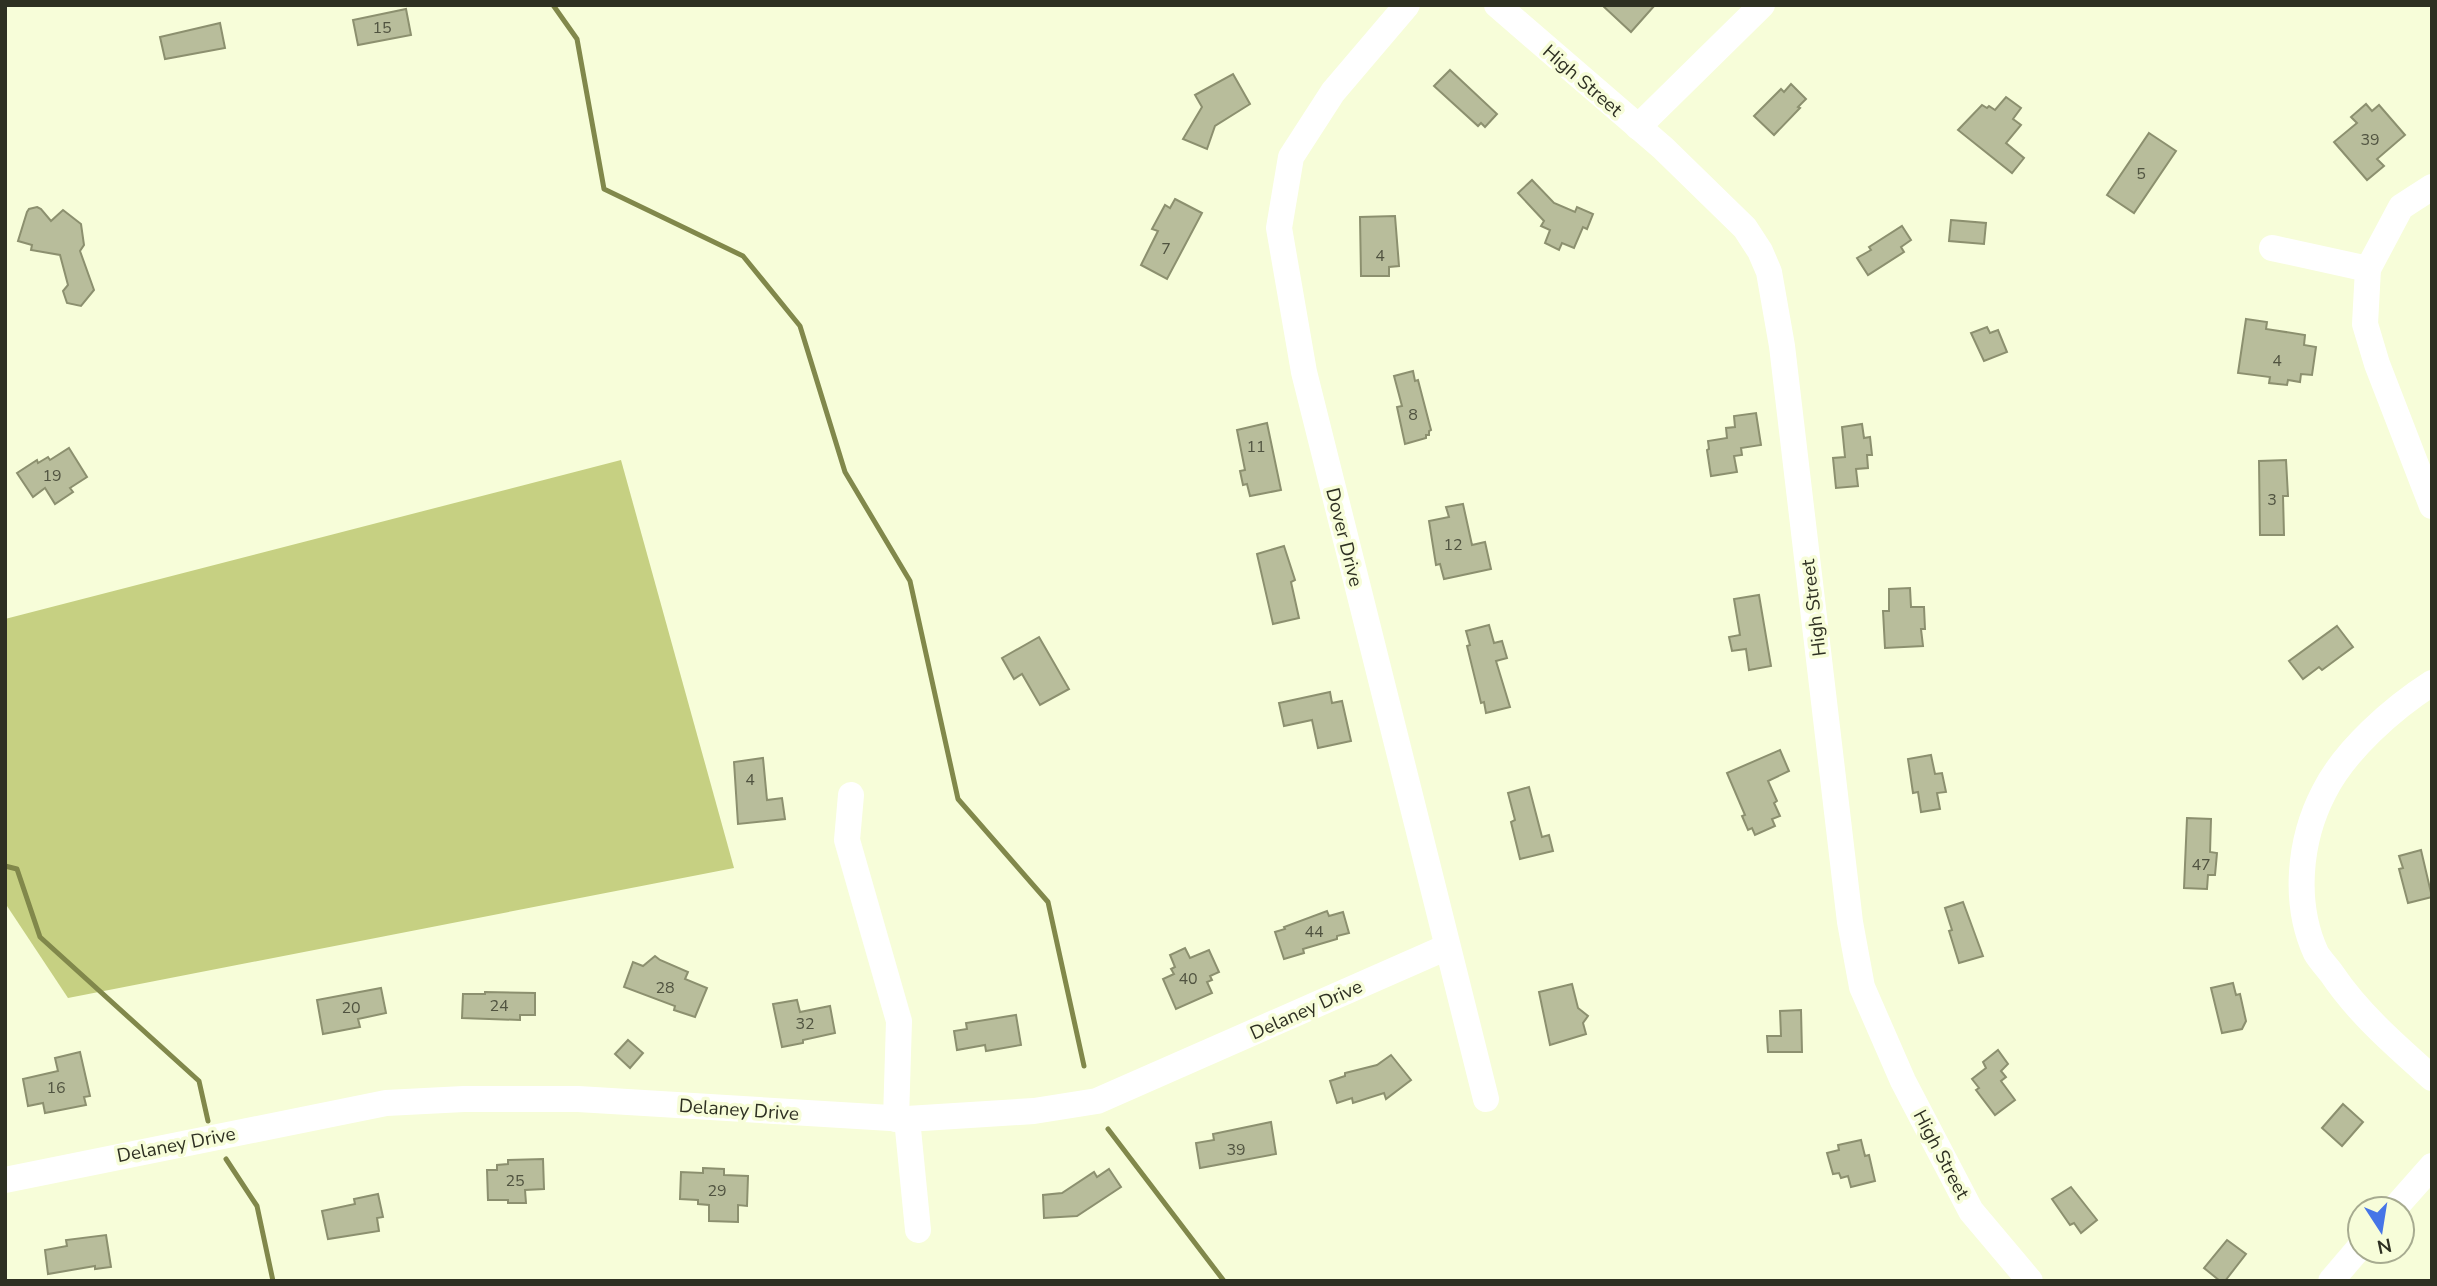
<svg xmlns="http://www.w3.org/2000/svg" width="2437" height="1286" viewBox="0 0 2437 1286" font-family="'Nunito Sans',sans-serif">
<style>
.green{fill:#c6d082}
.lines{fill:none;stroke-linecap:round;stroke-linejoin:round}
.stream{stroke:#81884b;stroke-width:5}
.building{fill:#b8bd9b;stroke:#8c906f;stroke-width:2}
.minor{stroke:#fff;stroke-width:26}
.labels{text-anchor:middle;stroke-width:7;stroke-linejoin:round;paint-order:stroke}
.number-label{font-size:16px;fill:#505340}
.street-label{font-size:19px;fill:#2e3022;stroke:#f7fdd9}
</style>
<rect width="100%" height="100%" fill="#f7fdd9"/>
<polygon class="green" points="621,460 734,868 68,998 5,903 5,619"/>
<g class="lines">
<g class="stream">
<polyline points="553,5 577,39 604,189 743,256 800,326 845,472 910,581 958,799 1048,902 1084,1066"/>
<polyline points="5,866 17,869 40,937 199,1081 208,1121"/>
<polyline points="1108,1129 1224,1281"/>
<polyline points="226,1159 257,1206 273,1281"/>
</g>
</g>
<g class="building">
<polygon points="1602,5 1655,5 1631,32"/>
<polygon points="406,9 411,35 358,45 353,20"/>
<polygon points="220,23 225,48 165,59 160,37"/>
<polygon points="1450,70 1497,114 1485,127 1481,123 1478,126 1434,86"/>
<polygon points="1233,74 1250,104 1215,126 1207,149 1183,139 1202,107 1195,95"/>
<polygon points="1791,84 1806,99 1798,107 1800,108 1774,135 1754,116 1781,89 1784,92"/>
<polygon points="2006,97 2021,108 2013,119 2021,125 2006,143 2024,158 2012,173 1958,130 1982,105 1987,108 1989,106 1995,110"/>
<polygon points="2366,104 2372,111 2379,105 2405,135 2377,159 2384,166 2367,180 2334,142 2357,123 2351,117"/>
<polygon points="2149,133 2176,151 2134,213 2107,195"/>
<polygon points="1532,180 1554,203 1575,212 1577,207 1593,214 1587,229 1583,227 1574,248 1562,243 1559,250 1545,243 1550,230 1541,226 1544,221 1518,193"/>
<polygon points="1175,199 1202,213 1167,279 1141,265 1158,231 1152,229 1165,205 1170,208"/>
<polygon points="37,207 41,209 51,221 63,210 81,224 84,245 80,251 94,290 81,306 67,303 63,291 68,285 60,255 31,250 32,245 18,241 27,212 29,209"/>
<polygon points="1395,216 1399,266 1389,267 1389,276 1361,276 1360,217"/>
<polygon points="1951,220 1986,223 1984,244 1949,241"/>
<polygon points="1902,226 1911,240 1901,247 1904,252 1868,275 1857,258 1871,250 1869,247"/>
<polygon points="2246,319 2267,322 2266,329 2305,335 2304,345 2316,347 2312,375 2301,374 2300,382 2288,380 2287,385 2269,383 2270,377 2238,373"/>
<polygon points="1987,327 1990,333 1998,330 2007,352 1984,361 1971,333"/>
<polygon points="1413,371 1415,381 1418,380 1431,430 1429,431 1429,435 1426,435 1426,438 1405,444 1397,407 1402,406 1394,376"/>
<polygon points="1756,413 1761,445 1741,448 1742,455 1734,456 1737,472 1711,476 1707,450 1709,449 1708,441 1727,438 1726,428 1735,427 1734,416"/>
<polygon points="1267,423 1281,490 1250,496 1247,484 1243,485 1240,471 1245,470 1237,430"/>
<polygon points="1862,424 1864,438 1870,437 1872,455 1867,455 1868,468 1856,469 1858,486 1836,488 1833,458 1845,457 1842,427"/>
<polygon points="69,448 87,477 70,488 73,492 55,504 45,488 33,497 17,473 37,460 38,463 48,457 50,460"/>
<polygon points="2286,460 2288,496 2283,496 2284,535 2260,535 2259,461"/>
<polygon points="1463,504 1472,545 1485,542 1491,569 1444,579 1440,564 1436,565 1429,521 1449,517 1446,507"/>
<polygon points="1284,546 1295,580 1291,582 1299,618 1273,624 1257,554"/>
<polygon points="1910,588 1911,607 1924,607 1925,629 1921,629 1923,646 1885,648 1883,611 1889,611 1889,589"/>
<polygon points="1759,595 1771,666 1749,670 1746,649 1732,651 1729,637 1740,635 1734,599"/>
<polygon points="1489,625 1494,643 1502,641 1507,658 1496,661 1510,707 1486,713 1484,702 1481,703 1467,646 1470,645 1466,631"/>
<polygon points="2337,626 2353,647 2322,670 2319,667 2303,679 2289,661"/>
<polygon points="1039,637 1069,689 1040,705 1022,674 1014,679 1002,658"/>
<polygon points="1330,692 1332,703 1342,701 1351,741 1318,748 1312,720 1284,726 1279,703"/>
<polygon points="1780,750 1789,771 1768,781 1777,801 1774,803 1780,816 1772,819 1775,826 1755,835 1752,828 1748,830 1742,816 1745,815 1727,773"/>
<polygon points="1931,755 1935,774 1942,773 1946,792 1937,793 1940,809 1921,812 1918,792 1913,793 1908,759"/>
<polygon points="763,758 767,800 782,798 785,819 738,824 734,762"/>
<polygon points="1529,787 1542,837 1549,835 1553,851 1520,859 1511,822 1515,820 1508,793"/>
<polygon points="2187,818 2211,819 2210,852 2217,853 2215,875 2208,875 2207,889 2184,888"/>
<polygon points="2421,850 2432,897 2408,903 2399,869 2403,868 2399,856"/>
<polygon points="1963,902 1983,956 1959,963 1949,931 1952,930 1945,908"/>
<polygon points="1327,911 1329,916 1343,912 1349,933 1337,936 1337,939 1303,949 1304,953 1284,959 1275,932 1285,929 1284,927"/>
<polygon points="1185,948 1190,958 1209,950 1219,972 1210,976 1212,980 1207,982 1212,993 1176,1009 1163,979 1174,974 1171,969 1175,967 1170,955"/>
<polygon points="655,956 660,960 688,972 685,979 707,988 695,1017 674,1010 675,1006 624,987 633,962 643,966"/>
<polygon points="2233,983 2236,995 2240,994 2246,1021 2242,1029 2222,1033 2211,988"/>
<polygon points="1572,984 1578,1008 1588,1016 1583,1023 1586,1034 1550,1045 1539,992"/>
<polygon points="381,988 386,1013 358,1019 360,1027 323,1034 317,1000"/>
<polygon points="485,992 535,993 535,1015 520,1015 520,1020 462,1018 463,994 485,994"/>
<polygon points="797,1000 800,1012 830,1006 835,1033 803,1040 803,1043 782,1047 773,1004"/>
<polygon points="1801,1010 1802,1052 1768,1052 1767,1036 1781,1036 1780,1011"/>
<polygon points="1016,1015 1021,1045 986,1051 985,1045 957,1050 954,1031 967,1029 966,1023"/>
<polygon points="628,1040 643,1053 630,1068 615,1054"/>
<polygon points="1998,1050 2008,1064 2001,1071 2006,1077 2001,1081 2015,1100 1995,1115 1976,1090 1979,1088 1972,1079 1986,1068 1983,1062"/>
<polygon points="80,1052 90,1096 84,1097 86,1105 45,1113 43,1103 28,1106 23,1079 58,1071 55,1058"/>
<polygon points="1391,1055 1411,1080 1386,1099 1384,1093 1353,1103 1352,1098 1337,1103 1330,1081 1345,1076 1345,1073 1377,1065"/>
<polygon points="2343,1104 2363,1122 2342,1146 2322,1128"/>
<polygon points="1271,1122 1276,1154 1200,1168 1196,1143 1214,1140 1213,1134"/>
<polygon points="1861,1140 1865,1156 1869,1155 1875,1181 1851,1187 1848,1176 1841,1178 1839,1173 1833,1174 1827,1153 1839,1150 1838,1145"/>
<polygon points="543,1159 544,1189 525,1190 526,1203 508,1203 508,1200 488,1200 487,1170 497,1170 497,1165 508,1164 508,1160"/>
<polygon points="703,1168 724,1169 724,1175 748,1176 747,1206 738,1205 738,1222 709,1221 709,1205 698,1204 698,1200 680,1199 681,1172 703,1173"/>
<polygon points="1109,1169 1121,1187 1077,1216 1044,1218 1043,1195 1062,1193 1094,1172 1097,1177"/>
<polygon points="2071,1187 2097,1220 2081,1233 2074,1223 2070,1225 2052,1199"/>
<polygon points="378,1194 383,1217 377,1218 379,1231 328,1239 322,1211 355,1204 354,1199"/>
<polygon points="106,1235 111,1267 95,1269 95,1266 48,1274 45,1250 67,1246 66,1240"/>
<polygon points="2227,1240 2246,1254 2225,1281 2220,1281 2204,1268"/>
</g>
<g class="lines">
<g class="minor">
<polyline points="1407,5 1333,92 1291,157 1279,228 1304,372 1486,1099"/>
<polyline points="1497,5 1663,148 1745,228 1760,251 1769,272 1782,346 1850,922 1862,987 1903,1081 1971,1211 2030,1281"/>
<polyline points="1638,127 1762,5"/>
<polyline points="2432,187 2401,207 2368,269 2365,324 2377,364 2432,506"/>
<polyline points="2272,248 2368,269"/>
<path d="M2432 683C2393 708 2345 750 2324 792 2299 840 2293 903 2316 953 2320 960 2327 967 2332 974 2359 1014 2396 1046 2432 1078"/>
<polyline points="851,795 847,840 899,1021 896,1119"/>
<polyline points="907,1119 918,1230"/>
<polyline points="5,1180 386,1103 464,1099 578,1099 907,1119 1034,1111 1097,1101 1447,947"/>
<polyline points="2394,1209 2432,1166"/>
<polyline points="2331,1281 2360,1247"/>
</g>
</g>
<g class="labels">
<g class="number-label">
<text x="382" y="33">15</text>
<text x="2370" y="145">39</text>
<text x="2141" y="179">5</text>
<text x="1166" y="254">7</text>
<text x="1380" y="261">4</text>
<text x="2277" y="366">4</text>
<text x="1413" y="420">8</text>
<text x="1256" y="452">11</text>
<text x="52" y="481">19</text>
<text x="2272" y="505">3</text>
<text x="1453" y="550">12</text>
<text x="750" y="785">4</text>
<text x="2201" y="870">47</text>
<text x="1314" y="937">44</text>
<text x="1188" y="984">40</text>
<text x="665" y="993">28</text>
<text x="499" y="1011">24</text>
<text x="351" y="1013">20</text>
<text x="805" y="1029">32</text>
<text x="56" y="1093">16</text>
<text x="1236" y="1155">39</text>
<text x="515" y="1186">25</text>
<text x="717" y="1196">29</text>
</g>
<g class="street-label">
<text transform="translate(1583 80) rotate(41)" y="7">High Street</text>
<text transform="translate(1345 537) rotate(76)" y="7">Dover Drive</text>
<text transform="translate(1813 608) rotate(-97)" y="7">High Street</text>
<text transform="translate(1306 1009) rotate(-24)" y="7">Delaney Drive</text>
<text transform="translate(739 1109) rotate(4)" y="7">Delaney Drive</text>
<text transform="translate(176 1144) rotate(-11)" y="7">Delaney Drive</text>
<text transform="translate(1942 1154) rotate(62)" y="7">High Street</text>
</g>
</g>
<rect width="2437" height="1286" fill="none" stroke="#2e3022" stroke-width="14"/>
<g transform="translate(2381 1230) rotate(168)"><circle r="33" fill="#f7fdd9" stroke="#a7ab90" stroke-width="2"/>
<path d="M0-5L12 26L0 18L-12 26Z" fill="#4675e7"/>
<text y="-10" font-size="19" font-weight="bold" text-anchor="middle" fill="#2e3022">N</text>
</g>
</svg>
